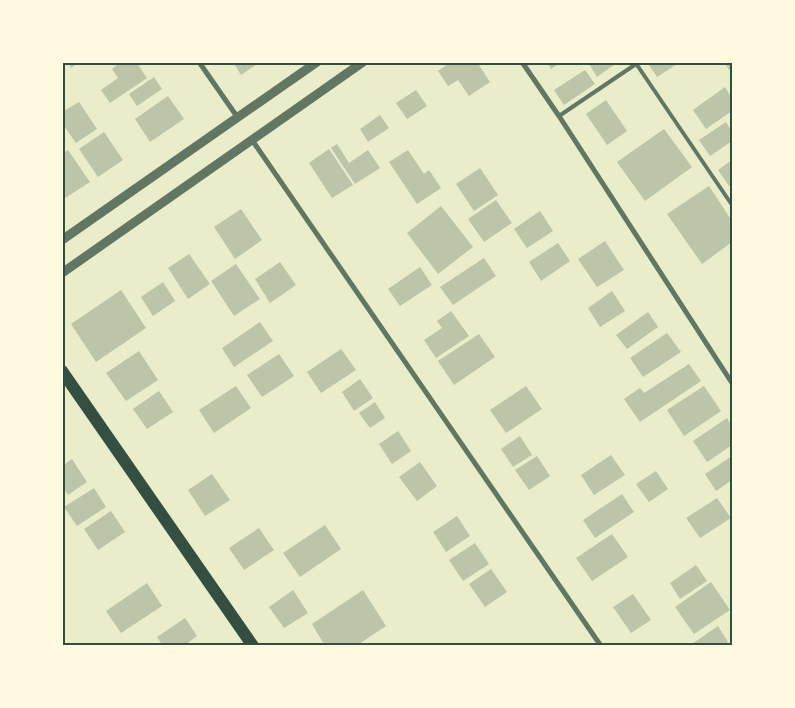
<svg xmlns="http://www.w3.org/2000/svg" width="795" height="708" viewBox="0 0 795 708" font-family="'DejaVu Sans',sans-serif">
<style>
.building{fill:#bcc5a7}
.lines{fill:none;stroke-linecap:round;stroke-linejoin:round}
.service{stroke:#617663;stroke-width:4}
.minor{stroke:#617663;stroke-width:5}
.tertiary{stroke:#617663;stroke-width:9}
.primary{stroke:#344e41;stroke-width:12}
.neatline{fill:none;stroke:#344e41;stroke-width:2}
</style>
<rect width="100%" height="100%" fill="#e9edc9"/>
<g class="building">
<polygon points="68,62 79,62 71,68"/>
<polygon points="121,62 136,62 147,78 110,103 101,90 118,78 112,69"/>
<polygon points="233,62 260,62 241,75"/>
<polygon points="451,62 477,62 490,82 469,96 458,80 448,86 438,71"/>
<polygon points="547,62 561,62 551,69"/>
<polygon points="588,62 618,62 597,77"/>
<polygon points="647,62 676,62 677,64 657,77"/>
<polygon points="724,62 732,62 732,67 729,70"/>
<polygon points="585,70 595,84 564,105 554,90"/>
<polygon points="154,77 162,89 137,106 129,94"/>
<polygon points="725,87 732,98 732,111 706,129 693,110"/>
<polygon points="416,90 427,106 407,119 396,103"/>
<polygon points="168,96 184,119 150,142 135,119"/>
<polygon points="606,100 627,131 607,145 586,114"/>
<polygon points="79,102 97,129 76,143 62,123 62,112"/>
<polygon points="380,115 389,128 368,142 360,129"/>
<polygon points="726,122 732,132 732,141 710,156 699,140"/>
<polygon points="664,129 692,167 645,201 617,162"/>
<polygon points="104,132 123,160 98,177 79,149"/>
<polygon points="337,144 349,163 368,150 380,168 355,184 331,148"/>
<polygon points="329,149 353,185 332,198 309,163"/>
<polygon points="68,150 90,182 62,200 62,154"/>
<polygon points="408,150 424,174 429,170 441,188 417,204 389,162"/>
<polygon points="732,160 732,190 718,170"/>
<polygon points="480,168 498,195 474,211 456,184"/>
<polygon points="709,186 732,221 732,242 702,264 667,214"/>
<polygon points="496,200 512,223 484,242 468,219"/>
<polygon points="441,206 473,247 438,274 407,233"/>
<polygon points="241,209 262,240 235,259 214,227"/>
<polygon points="540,211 553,231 527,248 514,229"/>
<polygon points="605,241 624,270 597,287 578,259"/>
<polygon points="558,243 570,261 541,281 529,262"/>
<polygon points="189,254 210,284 188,299 168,268"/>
<polygon points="484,258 496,276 453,305 440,287"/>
<polygon points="280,262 296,285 270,303 255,279"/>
<polygon points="236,264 260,299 234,316 211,281"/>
<polygon points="420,267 432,285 400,306 388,289"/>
<polygon points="163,282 175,301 153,316 141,297"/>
<polygon points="121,290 146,328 96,362 71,324"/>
<polygon points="612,291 625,311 600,327 588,308"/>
<polygon points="451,311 469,336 436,358 424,340 442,328 437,321"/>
<polygon points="648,312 658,327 627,349 616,335"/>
<polygon points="260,322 273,341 234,367 222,348"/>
<polygon points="667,333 681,352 643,377 630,358"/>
<polygon points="479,334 495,357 454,385 438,361"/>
<polygon points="341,349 356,370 321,393 307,372"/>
<polygon points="139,351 158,380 126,401 106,373"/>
<polygon points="279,354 294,376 262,397 247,375"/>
<polygon points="689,364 701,381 640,422 624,399 640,388 644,393"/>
<polygon points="360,379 373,398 354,411 342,392"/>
<polygon points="236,386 251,408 214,433 199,410"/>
<polygon points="526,386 542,409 506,433 490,410"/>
<polygon points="704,386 721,411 684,436 667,410"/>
<polygon points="159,391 173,412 147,429 133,409"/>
<polygon points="375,402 385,418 370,428 359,413"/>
<polygon points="727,418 732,426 732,445 707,462 693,441"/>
<polygon points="398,431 411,451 392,464 379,444"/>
<polygon points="520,436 532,455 513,467 501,449"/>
<polygon points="611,455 625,475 594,495 581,475"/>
<polygon points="537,456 550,476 529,490 515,470"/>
<polygon points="732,456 732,480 716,491 705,474"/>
<polygon points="72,459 87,482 68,495 62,487 62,466"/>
<polygon points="420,462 437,486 417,501 399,477"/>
<polygon points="656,471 668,489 649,502 636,484"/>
<polygon points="212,474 230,500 205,516 188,490"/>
<polygon points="94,488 106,507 77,526 64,507"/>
<polygon points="622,494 634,512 595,538 583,520"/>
<polygon points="717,498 731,518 700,538 686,518"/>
<polygon points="111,511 125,532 98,550 84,529"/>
<polygon points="457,516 470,536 446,552 433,532"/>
<polygon points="325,525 341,549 300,577 283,553"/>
<polygon points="259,528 274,550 244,570 229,548"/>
<polygon points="612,534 628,557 592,581 576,558"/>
<polygon points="475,543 489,564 463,581 449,560"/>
<polygon points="696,565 707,581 680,599 670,583"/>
<polygon points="491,569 507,592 485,607 469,584"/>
<polygon points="711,582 730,610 694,634 675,607"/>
<polygon points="147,583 162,606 121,633 106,611"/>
<polygon points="293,590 308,613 284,628 269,607"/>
<polygon points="363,590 386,626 356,646 325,646 312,624"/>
<polygon points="633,594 651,620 631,633 613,607"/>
<polygon points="185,618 197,636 184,646 163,646 157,637"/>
<polygon points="718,626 728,642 723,646 689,646"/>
</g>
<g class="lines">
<g class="service">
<polyline points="635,62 732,205"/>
<polyline points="559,116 636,64"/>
</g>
<g class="minor">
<polyline points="199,62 238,118"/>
<polyline points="522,62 559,116 732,383"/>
<polyline points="252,140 601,646"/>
</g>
<g class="tertiary">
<polyline points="62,240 317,62"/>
<polyline points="62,273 363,62"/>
</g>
<polyline class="primary" points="62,371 253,646"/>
</g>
<rect width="795" height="708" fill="none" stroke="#fefae0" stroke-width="128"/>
<rect x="64" y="64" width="667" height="580" class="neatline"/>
</svg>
